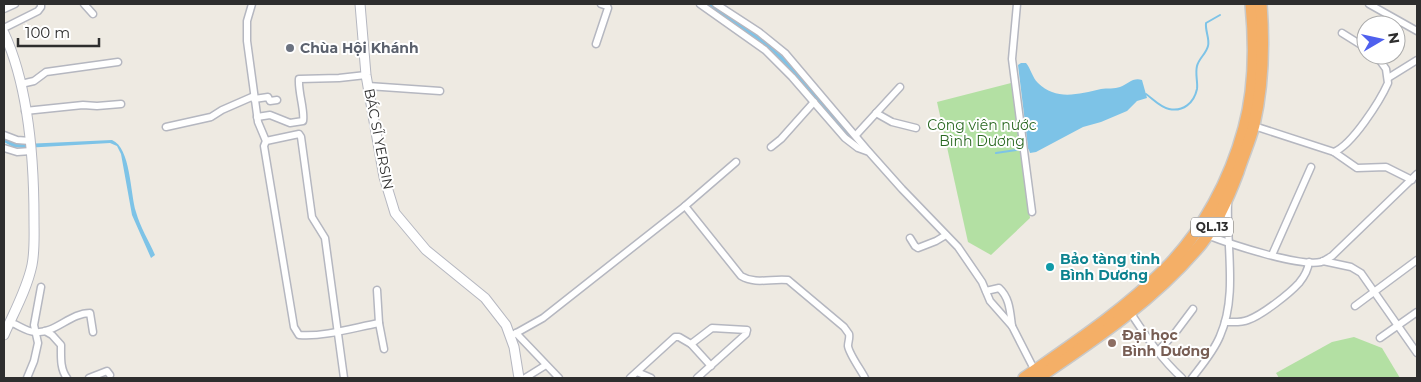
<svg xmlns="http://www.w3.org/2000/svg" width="1421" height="382" viewBox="0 0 1421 382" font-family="Montserrat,sans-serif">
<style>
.green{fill:#b3e0a3}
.water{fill:#7dc3e7}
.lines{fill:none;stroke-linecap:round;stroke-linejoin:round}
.stream{stroke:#7dc3e7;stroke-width:2}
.street-casing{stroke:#b5b7c0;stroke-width:9}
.secondary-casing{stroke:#b5b7c0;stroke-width:11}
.highway-casing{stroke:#c9c9c9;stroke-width:14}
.street{stroke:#fff;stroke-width:6}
.secondary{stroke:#fff;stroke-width:9}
.highway{stroke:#f4af67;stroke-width:11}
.worship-dot{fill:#6b7280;stroke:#fff;stroke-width:2}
.culture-dot{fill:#0f9aa8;stroke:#fff;stroke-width:2}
.education-dot{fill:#8d6e63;stroke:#fff;stroke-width:2}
.labels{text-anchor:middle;stroke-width:4;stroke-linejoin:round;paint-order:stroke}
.shield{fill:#fff;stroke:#6d6d6d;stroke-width:1}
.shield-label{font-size:12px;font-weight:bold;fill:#2e2e2e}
.worship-label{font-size:14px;font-weight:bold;fill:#5b616d;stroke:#fff;text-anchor:start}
.park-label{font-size:14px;fill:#2a6821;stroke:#fff}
.street-label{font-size:14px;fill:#2e2e2e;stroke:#fff}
.culture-label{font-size:14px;font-weight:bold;fill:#0d838f;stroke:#fff;text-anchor:start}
.education-label{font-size:14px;font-weight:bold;fill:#785e54;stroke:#fff;text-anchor:start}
</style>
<rect width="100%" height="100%" fill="#eeeae2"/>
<g class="green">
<polygon points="1015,82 1030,218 991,255 968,242 937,102"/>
<polygon points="1354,337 1382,348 1400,378 1279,378 1276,373 1332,342"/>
</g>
<g class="water">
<polygon points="703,4 712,4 762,39 788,61 854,137 852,140 820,103 773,53"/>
<path d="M1021 63H1026C1031 69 1032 77 1038 83 1056 101 1079 94 1101 89 1107 88 1115 89 1120 87 1128 84 1133 77 1142 80L1147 98 1137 101 1127 111 1101 122 1083 127 1036 152 1030 153 1028 147 1018 65Z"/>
<path d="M4 137 15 142 24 144 112 140C131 148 130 193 136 212 140 227 149 241 155 255L151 258 132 215 121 154 117 146 110 143 24 148 13 147 4 142Z"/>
</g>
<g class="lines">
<g class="stream">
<path d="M1146 94C1153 99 1160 107 1169 109 1183 112 1194 103 1197 89 1198 82 1195 74 1197 66 1199 58 1206 54 1208 46 1210 39 1205 31 1206 23L1220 15"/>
<polyline points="996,153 1030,148"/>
</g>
<g class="street-casing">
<g id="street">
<polyline points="84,4 93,14"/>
<polyline points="252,4 247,21 247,41 258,122 266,141"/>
<polyline points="700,4 765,50 792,77 845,138 858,148 869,152 902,189 958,247 982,282 990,301 1012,326 1035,371"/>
<polyline points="716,4 759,32 785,53 868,151"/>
<polyline points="1017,4 1012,59 1032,212"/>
<polyline points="1369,4 1417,31"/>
<polyline points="4,9 15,4"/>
<polyline points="4,28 38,11 41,7 41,4"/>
<polyline points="1342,33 1366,48"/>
<polyline points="596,44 608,8 607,6 601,4"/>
<polyline points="1388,78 1417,60"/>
<polyline points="21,84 34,81 46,72 118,62"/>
<polyline points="368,86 440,91"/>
<polyline points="254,99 268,97 270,101 277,100"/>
<polyline points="25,111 83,105 97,106 121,104"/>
<polyline points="876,113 892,122 916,128"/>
<path d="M257 117 270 115 290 123 303 121C305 111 298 92 299 79L339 78 366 75"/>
<polyline points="1254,126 1334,152 1357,168 1386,167 1412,180"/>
<polyline points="166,127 211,117 222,110 254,96"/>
<polyline points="4,135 17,140 30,141"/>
<polyline points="856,135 900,87"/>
<polyline points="266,141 299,134 301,137 312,217 325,238 344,378"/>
<path d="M266 141 264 146 294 327 299 335C324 337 353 328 379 323"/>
<polyline points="771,147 781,139 814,102"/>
<polyline points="4,148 17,152 31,151"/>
<path d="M1334 152C1352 145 1380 101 1388 83L1386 69 1376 55"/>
<path d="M685 206 741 276C756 285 772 278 788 280L844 327 849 334C850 338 848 342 848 346 849 354 861 370 865 378"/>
<path d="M1207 235C1230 244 1299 267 1321 262 1325 261 1328 258 1332 256L1417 174"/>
<polyline points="910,238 915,246 918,248 936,241 946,235"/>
<polyline points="1272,255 1311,167"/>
<polyline points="1323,261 1351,267 1361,273 1417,353"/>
<polyline points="377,290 379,323 384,349"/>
<path d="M986 291 999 288C1010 298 1010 312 1012 326"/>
<polyline points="1355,306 1417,260"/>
<path d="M1130 312C1146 336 1161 359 1182 378"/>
<path d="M10 322C18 325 27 332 35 332 55 334 70 313 90 313L93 332"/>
<path d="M1225 322C1233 322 1241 323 1248 320 1262 315 1289 294 1299 283 1304 277 1308 270 1309 262"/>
<path d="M45 331 52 335 61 345C61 357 60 369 67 378"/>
<polyline points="516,333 559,378"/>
<polyline points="511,336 543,318 685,206 736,162"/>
<polyline points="1380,338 1417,312"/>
<polyline points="691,344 711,366"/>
<polyline points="1157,352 1175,333 1193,309"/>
<polyline points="637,372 651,378"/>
<polyline points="27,378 34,361 38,343 34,325 41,287"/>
<polyline points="89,378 107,371 110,375"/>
<polyline points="525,378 546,365"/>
<polyline points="630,378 675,337 679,337 691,344 712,328 747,330 746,334 697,378"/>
<path d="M1192 378C1202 365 1214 351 1220 336 1238 295 1226 246 1228 202"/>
</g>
</g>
<g class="secondary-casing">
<g id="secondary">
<polyline points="360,4 366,75 374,121 384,177 395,213 426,250 485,298 506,325 514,347 519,378"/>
<path d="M4 33C29 87 34 160 34 219 34 234 35 250 32 265 27 289 14 312 4 335"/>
</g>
</g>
<g class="highway-casing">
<g id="highway">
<path d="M1024 378C1073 344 1123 311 1165 269 1203 231 1230 180 1244 128 1255 88 1255 45 1251 4"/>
<path d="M1038 378C1096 339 1157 298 1202 243 1218 222 1229 196 1238 172 1243 156 1250 141 1254 125 1263 86 1264 44 1261 4"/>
</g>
</g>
<use href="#street" class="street"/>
<use href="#secondary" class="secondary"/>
<use href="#highway" class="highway"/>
</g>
<circle class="worship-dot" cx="290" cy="48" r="5"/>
<circle class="culture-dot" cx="1050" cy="267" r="5"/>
<circle class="education-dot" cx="1112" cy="343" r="5"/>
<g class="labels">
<rect class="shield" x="1191" y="217.5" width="42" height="19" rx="4"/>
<g class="shield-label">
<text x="1212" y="231">QL.13</text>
</g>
<g class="worship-label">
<text x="300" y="53">Chùa Hội Khánh</text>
</g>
<g class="park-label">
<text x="982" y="130">Công viên nước<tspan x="982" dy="16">Bình Dương</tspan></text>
</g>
<g class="street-label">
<text transform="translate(379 139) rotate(79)" y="5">BÁC SĨ YERSIN</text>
</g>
<g class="culture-label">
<text x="1060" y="264">Bảo tàng tỉnh<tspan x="1060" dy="16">Bình Dương</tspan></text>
</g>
<g class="education-label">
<text x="1122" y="340">Đại học<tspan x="1122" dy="16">Bình Dương</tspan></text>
</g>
</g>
<rect width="1421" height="382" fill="none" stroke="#2e2e2e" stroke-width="10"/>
<g transform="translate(1381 40) rotate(81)"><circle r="24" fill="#ffffff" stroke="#ababab"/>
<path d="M0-4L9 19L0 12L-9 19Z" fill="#4f60ee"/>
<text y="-8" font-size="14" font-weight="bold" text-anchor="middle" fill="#2e2e2e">N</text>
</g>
<path d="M18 38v8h81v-8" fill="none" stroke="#2e2e2e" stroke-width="2.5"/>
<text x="25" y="38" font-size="15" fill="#2e2e2e" stroke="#ffffff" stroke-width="4" paint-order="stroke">100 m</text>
</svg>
